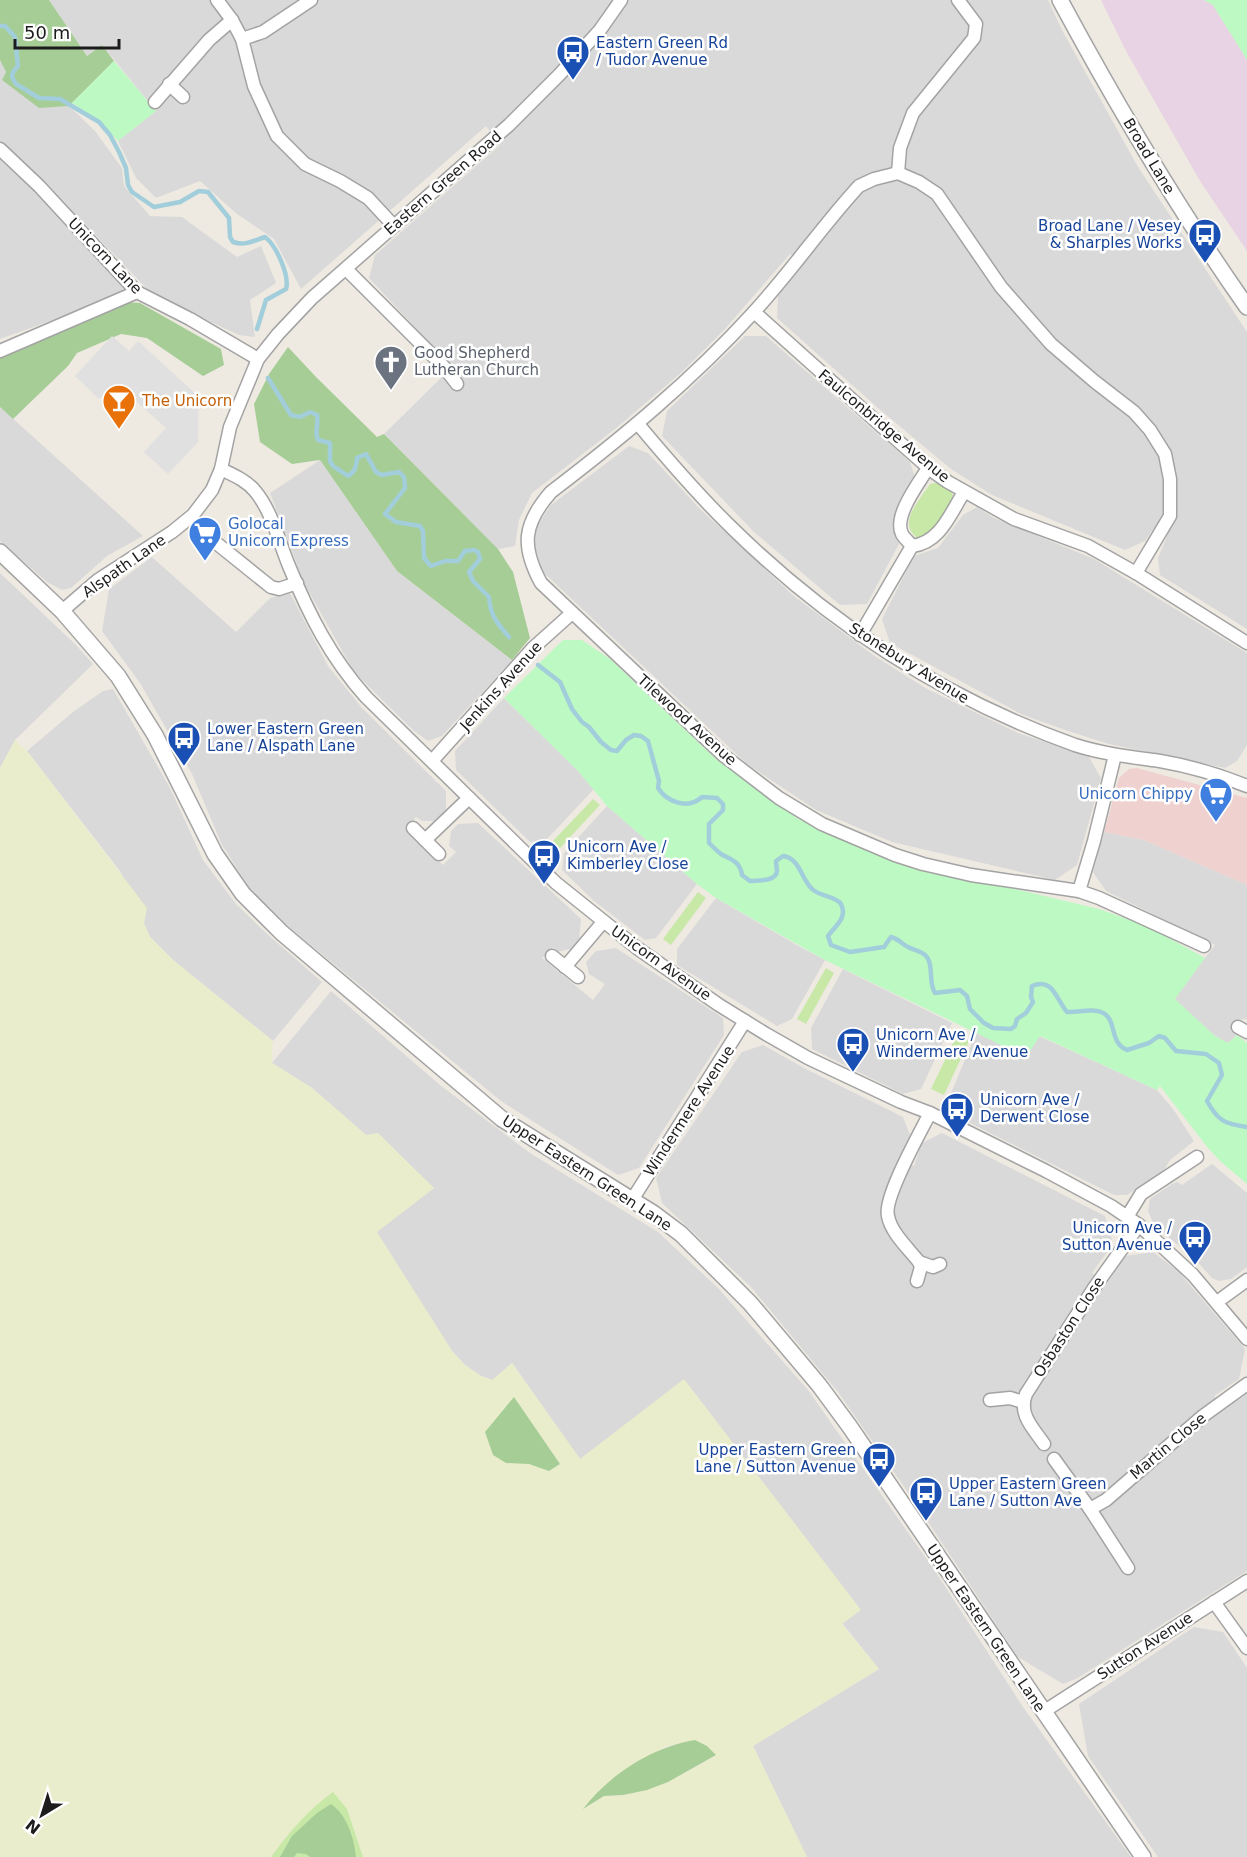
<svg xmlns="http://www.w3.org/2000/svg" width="1247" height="1857" viewBox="0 0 1247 1857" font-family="'DejaVu Sans',sans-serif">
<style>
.residential{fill:#dad9d9}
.commercial{fill:#efd2d0}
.industrial{fill:#e7d3e3}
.farmland{fill:#eaedcc;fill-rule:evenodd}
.grass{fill:#c7e8a7}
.forest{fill:#a6cd96}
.park{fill:#bdf9c2}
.parking{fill:#e0e0e0}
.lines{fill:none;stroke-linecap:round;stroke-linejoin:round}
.stream{stroke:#a2cedb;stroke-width:4.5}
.minor-casing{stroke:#a3a3a3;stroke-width:15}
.tertiary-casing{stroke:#a3a3a3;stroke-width:18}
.minor{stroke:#fff;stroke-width:12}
.tertiary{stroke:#fff;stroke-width:15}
.labels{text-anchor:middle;stroke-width:5;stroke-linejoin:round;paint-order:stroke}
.transit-label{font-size:15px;fill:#164399;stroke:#fff;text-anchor:start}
.street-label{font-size:15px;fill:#1c1c1c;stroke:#fff}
.worship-label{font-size:15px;fill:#5b616d;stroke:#fff;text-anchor:start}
.food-label{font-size:15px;fill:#c56008;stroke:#fff;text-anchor:start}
.shop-label{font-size:15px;fill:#366cbe;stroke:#fff;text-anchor:start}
</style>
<rect width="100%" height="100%" fill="#eeeae2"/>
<g class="residential">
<polygon points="49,0 1048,0 1062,30 1138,167 1247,332 1247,629 1160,575 1158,558 1168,534 1154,528 1145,541 1125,550 992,495 951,469 878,408 777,318 778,295 802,265 790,254 725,329 682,372 615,429 532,493 519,520 515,546 498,549 384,434 452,367 369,278 375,255 500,145 486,126 301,289 274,239 237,214 200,181 156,198 136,178 118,141 156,111 102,45 87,56"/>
<polygon points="0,60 6,72 2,80 39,107 69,106 95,131 122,168 124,186 150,216 182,217 237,257 261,246 276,283 250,300 255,337 239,335 154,296 80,219 72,228 124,288 124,292 103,302 0,339"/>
<polygon points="745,336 766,336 910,462 915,478 894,524 899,544 867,604 840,605 754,532 662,436 667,411"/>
<polygon points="0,407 143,536 107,556 71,588 62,590 47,582 0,541"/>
<polygon points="629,446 648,453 700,509 795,597 876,657 927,689 1018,733 1089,757 1101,778 1077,865 1055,880 892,842 816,810 747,764 543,572 535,547 536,527 551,505"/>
<polygon points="320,460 397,571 512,660 442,736 428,741 414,731 354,672 304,583 270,493"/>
<polygon points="977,507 994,518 1094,559 1247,653 1247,745 1237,761 1225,768 1109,744 1065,730 1021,714 890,643 882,619 914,556 938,548 963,515"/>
<polygon points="152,557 236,632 270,598 290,593 328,666 362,708 446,791 446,811 435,821 422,821 416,817 406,830 443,865 456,852 449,846 451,831 458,824 478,823 581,919 579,940 573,948 558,952 553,947 542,958 593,1000 605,984 589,974 586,962 596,951 616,948 723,1018 724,1035 639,1168 618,1175 501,1101 279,919 251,890 222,845 192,774 140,683 102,631 109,589"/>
<polygon points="0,573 75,644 93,664 15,740 0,768"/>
<polygon points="113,689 170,788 203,860 236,904 266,933 322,982 273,1041 173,960 150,937 120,871 27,751 73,712 103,691"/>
<polygon points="504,698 578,771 594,789 547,839 530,842 456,770 455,751"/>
<polygon points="607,806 697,884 656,938 645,940 594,901 562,870 564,853"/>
<polygon points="1104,832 1144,840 1247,885 1247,1019 1236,1020 1234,1031 1239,1033 1228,1043 1215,1036 1174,999 1215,945 1106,891 1093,872"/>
<polygon points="716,898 800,947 825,960 792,1019 777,1026 677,965 677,949"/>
<polygon points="843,969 952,1023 921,1089 903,1094 812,1049 811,1028"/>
<polygon points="331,991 440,1085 530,1153 658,1232 718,1288 808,1390 937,1574 1023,1707 1131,1857 807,1857 753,1746 879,1669 842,1623 860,1610 580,1459 512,1363 493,1380 481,1376 465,1365 452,1351 376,1232 434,1188 366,1135 312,1088 272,1063"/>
<polygon points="976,1033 1039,1036 1157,1090 1173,1109 1194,1141 1170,1160 1162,1174 1127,1195 1114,1195 954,1115 949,1098"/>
<polygon points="763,1045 804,1068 903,1117 910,1135 898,1159 914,1166 922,1143 942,1133 1105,1216 1113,1244 1092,1273 1107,1284 1125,1256 1153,1252 1178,1271 1245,1349 1239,1379 1214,1396 1224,1408 1247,1390 1247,1571 1076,1679 1063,1684 1018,1657 914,1501 838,1392 751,1287 662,1203 656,1178 742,1052"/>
<polygon points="1212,1164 1247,1193 1247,1267 1231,1279 1219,1281 1212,1278 1196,1260 1154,1225 1148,1211 1150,1199 1172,1184 1177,1182 1182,1185"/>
<polygon points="1194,1627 1223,1632 1247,1668 1247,1857 1158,1857 1088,1756 1079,1704"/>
</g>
<polygon class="commercial" points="1137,768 1247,798 1247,885 1144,840 1104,832 1119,778 1129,769"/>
<polygon class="industrial" points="1101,0 1204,0 1213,5 1247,60 1247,251 1200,181 1126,51"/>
<path class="farmland" d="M15 740 27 751 147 908 144 923 150 937 173 960 273 1041 272 1063 312 1088 366 1135 378 1133 434 1188 377 1232 452 1351 465 1365 481 1376 492 1380 512 1363 580 1459 684 1379 861 1610 842 1624 879 1669 753 1746 807 1857H363L347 1809 286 1836 271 1857H0V768ZM514 1398 560 1464 549 1471 529 1464 493 1455 486 1432ZM695 1740 716 1756 668 1782 647 1790 623 1795 604 1796 586 1808 664 1747Z"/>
<g class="grass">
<path d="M940 482 948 486 953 495C949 516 938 528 922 541 894 525 918 503 930 484Z"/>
<polygon points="593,799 600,805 560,848 553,841"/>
<polygon points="698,892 706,898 671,945 663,939"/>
<polygon points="826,968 834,973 806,1024 797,1019"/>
<polygon points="957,1035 969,1041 944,1095 931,1089"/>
<path d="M333 1792 347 1809 363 1857H271C289 1832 308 1810 333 1792Z"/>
</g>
<g class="forest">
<polygon points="0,0 49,0 87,56 102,45 114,61 69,106 39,108 2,80 6,72 0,60"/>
<polygon points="124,302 140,303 221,349 224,365 203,376 147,338 121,334 77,353 68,366 13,419 0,407 0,356"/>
<polygon points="288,347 316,377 377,437 384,434 498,549 513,572 530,638 512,660 397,571 320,460 292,464 260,442 254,404 269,374"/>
<polygon points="514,1397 560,1464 549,1471 529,1464 506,1463 493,1455 485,1432"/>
<path d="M695 1740 707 1746 716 1755 668 1782 647 1790 623 1795 604 1796 583 1809C609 1775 652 1747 695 1740Z"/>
<path d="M331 1804C347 1815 354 1838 356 1857H310L306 1854 297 1853 294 1857H280L292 1836 317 1813Z"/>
</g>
<g class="park">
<polygon points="1204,0 1247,0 1247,60 1213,5"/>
<polygon points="114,61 156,111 118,141 100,121 72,103"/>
<polygon points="563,640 582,640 610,659 717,760 798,819 892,860 1099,909 1147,926 1205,958 1175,999 1215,1036 1228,1043 1237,1035 1247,1043 1247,1184 1220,1161 1208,1148 1160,1086 1164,1080 1157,1090 1040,1036 1026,1057 825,960 716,898 697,884 607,806 578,771 504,698"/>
</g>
<polygon class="parking" points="112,336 129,351 138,341 199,397 198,442 168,474 144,452 166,428 125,391 118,398 108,390 99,399 75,376"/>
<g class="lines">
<g class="stream">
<path d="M0 26H5L15 37 18 66 13 72 12 77 16 84 39 98 60 99 99 122 110 135 119 152 126 168 128 185 132 192 154 207 180 202 199 191 208 192 229 218 230 237 233 242C245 246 253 241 265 237 276 245 290 276 286 289L266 300 257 329"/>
<path d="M268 378 291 415 300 417 310 412 317 415C319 424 314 433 318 440L330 443V461L333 466 348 476C356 471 356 466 357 458L366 454 376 472 382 475 399 472 404 477 405 488 385 514 396 522 420 526 423 531 424 558 431 566 445 561H458L465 551 474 550 478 552 480 559 469 572 473 581 489 597C490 615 497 623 509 637"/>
<path d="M538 665 560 682 572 709 582 722 589 727 601 742 611 750 617 751 626 740 634 735 641 736 648 741 659 781 658 788C667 802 688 810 702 797L717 798 723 804V810L709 824V843C713 847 717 851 721 854 731 860 740 861 742 875L750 881C757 880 776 882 777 871 777 868 776 865 776 861L783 856C800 858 801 879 812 889 819 896 837 897 841 904 848 918 835 926 828 936L831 945 850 952 884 947 891 937C899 939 902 944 908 947 913 950 918 950 922 953 936 960 927 981 935 993L960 990 967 996 970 1009 984 1023 993 1028 1011 1029 1015 1026 1017 1019 1026 1013 1033 1002 1031 997 1032 986C1053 977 1056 999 1067 1012 1077 1013 1091 1008 1101 1012 1118 1018 1108 1042 1127 1050L1149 1043 1159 1036 1165 1038 1176 1051 1206 1054 1219 1063 1222 1075 1207 1101C1218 1121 1225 1124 1247 1127"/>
</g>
<g class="minor-casing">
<g id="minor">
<polyline points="217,0 232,20 242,39 254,86 277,136 305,164 340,181 368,198 394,226"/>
<polyline points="242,39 263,32 311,0"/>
<polyline points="169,84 183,97"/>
<polyline points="155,102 209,40 232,20"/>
<polyline points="0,149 39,186 137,292 190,319 258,359"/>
<polyline points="898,173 900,148 913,113 974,38 976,24 958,0"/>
<polyline points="346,269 444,367 457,384"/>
<polyline points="754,312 897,440 931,470 948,482 1014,519 1088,546 1136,573 1247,643"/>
<polyline points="0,351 137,292"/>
<path d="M638 424C668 460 699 496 732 528 830 624 946 699 1075 745 1103 754 1131 757 1160 761 1189 766 1220 775 1247 786"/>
<path d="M221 469C233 475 246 480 255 491 272 511 279 542 289 566 309 615 331 658 366 697L556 883 637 948 719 1005 766 1034 808 1058 901 1102 930 1113 1046 1171 1111 1206 1139 1225 1193 1275 1247 1339"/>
<polyline points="210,538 271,587 279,589 297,583"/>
<path d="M912 546C909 542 904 538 902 534 893 516 919 483 928 468"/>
<path d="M912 546C940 543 950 514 964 492"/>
<path d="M1136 573 1170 516V479L1165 454 1150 430 1134 412 1094 381 1051 344 1001 287 937 194 919 182 898 173 874 179 859 186C822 226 791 272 753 313 692 380 623 437 551 492 523 524 521 546 541 583L723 755 779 798 822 824 895 855 923 864 971 875 1079 891 1099 898 1204 946"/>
<polyline points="62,611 98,580 172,532 193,515 212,490 221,469 230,427 258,359 278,334 312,298 509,125 559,75 600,30 621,0"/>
<polyline points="860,635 912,546"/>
<polyline points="432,761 533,648 572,613"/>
<polyline points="413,828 439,854"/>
<polyline points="425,840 469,798"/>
<polyline points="1079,891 1094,841 1115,755"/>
<polyline points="552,956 578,977"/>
<polyline points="565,967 603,922"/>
<polyline points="1238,1027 1247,1032"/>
<polyline points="632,1200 745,1021"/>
<polyline points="1127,1217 1141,1194 1197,1157"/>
<polyline points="919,1262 933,1267 940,1264"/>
<path d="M917 1281 921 1267 919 1262C909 1249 891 1233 888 1216 883 1198 920 1133 930 1113"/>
<polyline points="1217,1302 1247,1280"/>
<polyline points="990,1400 1010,1398 1023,1402"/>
<path d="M1044 1444C1033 1428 1018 1414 1026 1394L1094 1288 1139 1225"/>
<polyline points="1054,1459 1090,1509 1106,1500 1203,1416 1247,1384"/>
<polyline points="1090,1509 1128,1568"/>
<polyline points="1214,1602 1247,1648"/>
<polyline points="1043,1712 1247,1581"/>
</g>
</g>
<g class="tertiary-casing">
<g id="tertiary">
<path d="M1060 0C1117 106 1178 209 1247 307"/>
<polyline points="0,552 62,611 118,676 155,735 215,854 243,894 282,933 502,1119 653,1213 681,1234 750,1303 819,1385 850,1427 1143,1857"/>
</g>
</g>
<use href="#minor" class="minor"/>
<use href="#tertiary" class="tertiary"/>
</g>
<defs>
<g id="bus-pin" transform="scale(1.725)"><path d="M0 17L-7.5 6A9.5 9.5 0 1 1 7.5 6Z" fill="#1a4fb4" stroke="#fff"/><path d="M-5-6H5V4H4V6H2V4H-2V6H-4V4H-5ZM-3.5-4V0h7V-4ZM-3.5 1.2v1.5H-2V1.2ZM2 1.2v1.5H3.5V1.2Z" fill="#fff"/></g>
<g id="church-pin" transform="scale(1.725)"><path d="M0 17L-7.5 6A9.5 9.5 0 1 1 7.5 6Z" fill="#6b7280" stroke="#fff"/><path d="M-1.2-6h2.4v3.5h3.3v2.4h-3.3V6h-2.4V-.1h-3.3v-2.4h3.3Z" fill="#fff"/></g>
<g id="bar-pin" transform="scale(1.725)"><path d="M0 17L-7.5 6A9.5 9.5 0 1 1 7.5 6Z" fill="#e8710a" stroke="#fff"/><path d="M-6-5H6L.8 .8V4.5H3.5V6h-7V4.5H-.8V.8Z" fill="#fff"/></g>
<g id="supermarket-pin" transform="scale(1.725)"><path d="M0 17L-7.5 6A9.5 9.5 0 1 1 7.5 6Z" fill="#3f7fe0" stroke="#fff"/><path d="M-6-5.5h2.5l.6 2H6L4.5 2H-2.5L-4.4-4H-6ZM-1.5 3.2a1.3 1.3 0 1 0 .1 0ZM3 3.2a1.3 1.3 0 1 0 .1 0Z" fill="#fff"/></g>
</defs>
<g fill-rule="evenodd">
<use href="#bus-pin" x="573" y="52"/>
<use href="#bus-pin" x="1205" y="235"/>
<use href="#church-pin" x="391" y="362"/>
<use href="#bar-pin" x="119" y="401"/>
<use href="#supermarket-pin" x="205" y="533"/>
<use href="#bus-pin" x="184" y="738"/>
<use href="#supermarket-pin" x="1216" y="794"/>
<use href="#bus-pin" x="544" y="856"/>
<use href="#bus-pin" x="853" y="1044"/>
<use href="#bus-pin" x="957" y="1109"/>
<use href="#bus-pin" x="1195" y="1237"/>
<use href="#bus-pin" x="879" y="1459"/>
<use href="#bus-pin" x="926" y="1493"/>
</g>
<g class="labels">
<g class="transit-label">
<text x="596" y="48">Eastern Green Rd<tspan x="596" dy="17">/ Tudor Avenue</tspan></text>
<text x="1182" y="231" text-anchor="end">Broad Lane / Vesey<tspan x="1182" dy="17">&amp; Sharples Works</tspan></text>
<text x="207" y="734">Lower Eastern Green<tspan x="207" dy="17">Lane / Alspath Lane</tspan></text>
<text x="567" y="852">Unicorn Ave /<tspan x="567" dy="17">Kimberley Close</tspan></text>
<text x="876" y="1040">Unicorn Ave /<tspan x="876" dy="17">Windermere Avenue</tspan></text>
<text x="980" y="1105">Unicorn Ave /<tspan x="980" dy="17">Derwent Close</tspan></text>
<text x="1172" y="1233" text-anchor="end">Unicorn Ave /<tspan x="1172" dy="17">Sutton Avenue</tspan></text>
<text x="856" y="1455" text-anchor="end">Upper Eastern Green<tspan x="856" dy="17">Lane / Sutton Avenue</tspan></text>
<text x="949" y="1489">Upper Eastern Green<tspan x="949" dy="17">Lane / Sutton Ave</tspan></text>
</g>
<g class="street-label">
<text transform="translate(1149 156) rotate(59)" y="5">Broad Lane</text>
<text transform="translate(443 183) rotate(-41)" y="5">Eastern Green Road</text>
<text transform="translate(105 256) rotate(46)" y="5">Unicorn Lane</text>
<text transform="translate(884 426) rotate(40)" y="5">Faulconbridge Avenue</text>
<text transform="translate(124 566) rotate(-35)" y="5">Alspath Lane</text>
<text transform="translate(909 663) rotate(32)" y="5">Stonebury Avenue</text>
<text transform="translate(501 686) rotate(-48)" y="5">Jenkins Avenue</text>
<text transform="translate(687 720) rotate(42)" y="5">Tilewood Avenue</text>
<text transform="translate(661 963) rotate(35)" y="5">Unicorn Avenue</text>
<text transform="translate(689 1111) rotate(-57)" y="5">Windermere Avenue</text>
<text transform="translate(587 1173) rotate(33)" y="5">Upper Eastern Green Lane</text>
<text transform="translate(1069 1327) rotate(-57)" y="5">Osbaston Close</text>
<text transform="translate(1168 1446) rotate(-40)" y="5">Martin Close</text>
<text transform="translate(986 1628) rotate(56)" y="5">Upper Eastern Green Lane</text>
<text transform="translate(1145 1646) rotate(-33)" y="5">Sutton Avenue</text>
</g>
<g class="worship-label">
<text x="414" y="358">Good Shepherd<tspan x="414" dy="17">Lutheran Church</tspan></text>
</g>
<g class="food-label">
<text x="142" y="406">The Unicorn</text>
</g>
<g class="shop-label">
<text x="228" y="529">Golocal<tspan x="228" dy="17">Unicorn Express</tspan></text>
<text x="1193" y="799" text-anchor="end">Unicorn Chippy</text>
</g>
</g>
<g transform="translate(42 1815) rotate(218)" stroke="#ffffff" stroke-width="4.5" paint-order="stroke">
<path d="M0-4.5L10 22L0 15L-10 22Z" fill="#1c1c1c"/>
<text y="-9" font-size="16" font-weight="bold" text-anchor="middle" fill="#1c1c1c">N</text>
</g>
<path d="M15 39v9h104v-9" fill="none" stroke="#1c1c1c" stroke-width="3"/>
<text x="24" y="39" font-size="18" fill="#1c1c1c" stroke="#ffffff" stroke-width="4.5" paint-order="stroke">50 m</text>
</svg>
